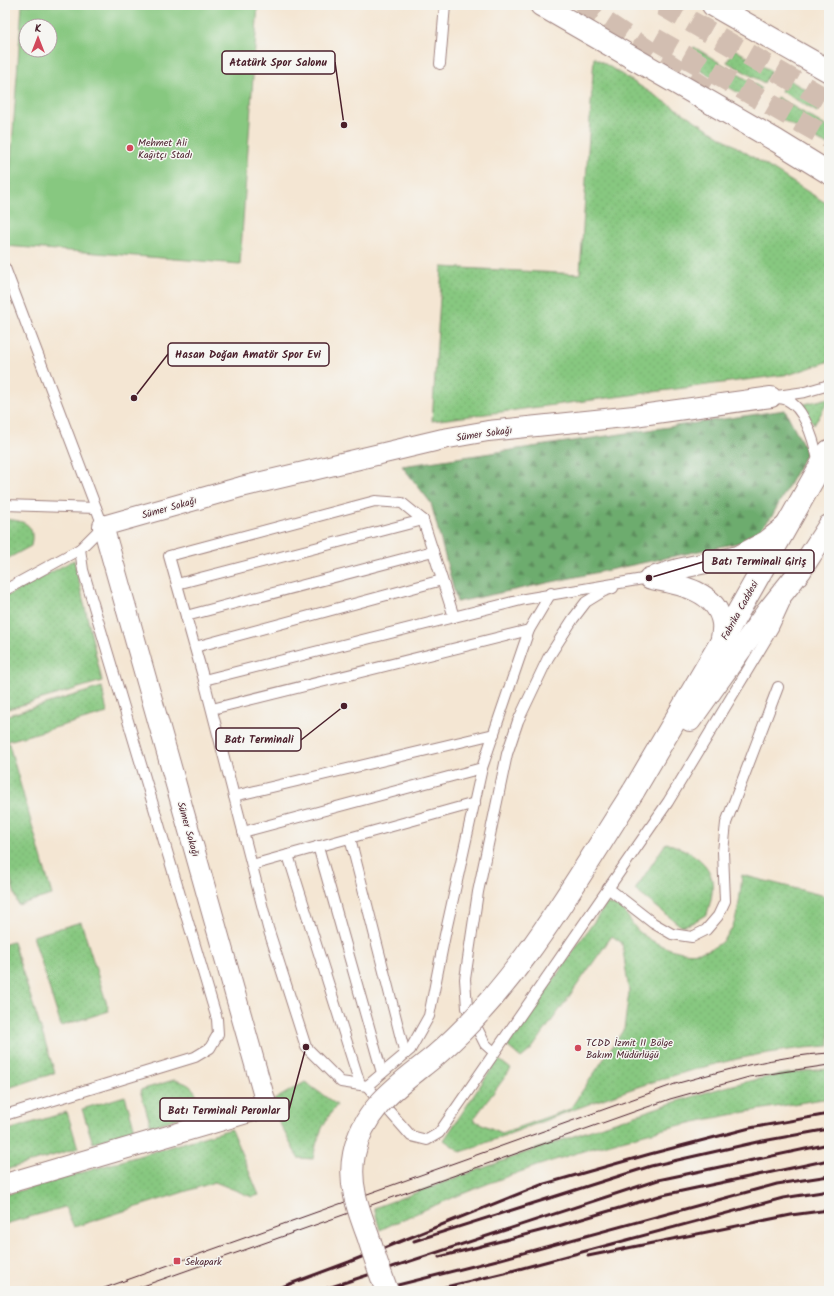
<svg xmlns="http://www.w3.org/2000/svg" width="834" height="1296" viewBox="0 0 834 1296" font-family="Kalam,sans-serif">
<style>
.grass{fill:url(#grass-dots);stroke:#687456}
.forest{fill:url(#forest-firs);stroke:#5c664c}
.pitch{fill:#87c880;stroke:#687456;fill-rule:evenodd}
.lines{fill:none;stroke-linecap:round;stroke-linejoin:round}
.highway-tunnel{stroke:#d2beb1;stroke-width:22;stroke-dasharray:22 11;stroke-linecap:butt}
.lane-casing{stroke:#9f827f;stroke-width:12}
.street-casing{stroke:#9f827f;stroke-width:22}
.secondary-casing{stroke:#9f827f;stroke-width:24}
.highway-casing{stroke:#9f827f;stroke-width:24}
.lane{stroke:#fff;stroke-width:10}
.street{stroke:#fff;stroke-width:20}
.secondary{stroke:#fff;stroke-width:22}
.highway{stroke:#fff;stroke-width:22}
.tram{stroke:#4a1f2b;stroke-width:1}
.rail{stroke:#4a1f2b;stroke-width:3}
.secondary-bridge-casing{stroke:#9f827f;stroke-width:24;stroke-linecap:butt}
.secondary-bridge{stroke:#fff;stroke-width:22}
.poi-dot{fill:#d1495b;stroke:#f6f6f2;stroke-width:1.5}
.labels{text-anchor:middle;stroke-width:3;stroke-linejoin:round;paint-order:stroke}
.poi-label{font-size:10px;fill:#4a1f2b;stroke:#f6f6f2;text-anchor:start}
.street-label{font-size:10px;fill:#4a1f2b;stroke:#f6f6f2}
.leader{fill:none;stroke:#4a1f2b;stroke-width:1.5}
.callout-dot{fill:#4a1f2b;stroke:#f6f6f2;stroke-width:1.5}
.callout{fill:#f6f6f2;stroke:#4a1f2b;stroke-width:1.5}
.callout-label{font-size:11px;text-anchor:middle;font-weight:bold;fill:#4a1f2b}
</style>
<defs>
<pattern id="grass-dots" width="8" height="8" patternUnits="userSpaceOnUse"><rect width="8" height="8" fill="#87c880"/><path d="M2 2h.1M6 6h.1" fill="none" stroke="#76ab6f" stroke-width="1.8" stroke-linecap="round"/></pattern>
<pattern id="forest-firs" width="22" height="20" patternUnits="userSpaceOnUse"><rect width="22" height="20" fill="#6dac6e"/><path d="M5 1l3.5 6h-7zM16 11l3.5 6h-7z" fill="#5c8b5b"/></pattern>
</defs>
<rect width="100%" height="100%" fill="#f6f6f2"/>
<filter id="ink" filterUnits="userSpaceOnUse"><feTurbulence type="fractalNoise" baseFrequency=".025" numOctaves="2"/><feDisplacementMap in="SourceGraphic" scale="8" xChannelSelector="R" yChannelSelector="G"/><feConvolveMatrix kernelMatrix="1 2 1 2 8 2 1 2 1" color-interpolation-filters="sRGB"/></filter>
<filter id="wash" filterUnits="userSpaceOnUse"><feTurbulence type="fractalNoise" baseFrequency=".012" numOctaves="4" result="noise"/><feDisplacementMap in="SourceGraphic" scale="16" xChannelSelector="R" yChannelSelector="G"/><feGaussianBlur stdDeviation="0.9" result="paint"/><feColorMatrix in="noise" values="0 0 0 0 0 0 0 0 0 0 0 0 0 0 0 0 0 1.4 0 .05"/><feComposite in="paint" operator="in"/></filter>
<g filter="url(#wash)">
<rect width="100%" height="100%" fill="#f4e6d3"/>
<g class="grass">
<polygon points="694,47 761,88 752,101 685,61"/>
<polygon points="734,49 771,71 764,83 727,62"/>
<polygon points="594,57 829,205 829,360 827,362 791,374 432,421 442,267 580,274"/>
<polygon points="787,79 824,100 817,112 781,91"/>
<polygon points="777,97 829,128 829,146 769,112"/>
<polygon points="829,398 829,400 814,425 801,405"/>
<path d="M5 519C24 521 36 523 31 546L5 560Z"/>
<polygon points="74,560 102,681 5,710 5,597"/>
<polygon points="102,687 107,713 8,741 52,895 18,905 5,860 5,716"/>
<path d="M666 843C684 848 708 859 712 880 714 890 710 904 707 914L692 923 681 926 635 890Z"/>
<path d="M742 875 829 897V1046C703 1053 579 1109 461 1152L444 1140 498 1059 511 1069 473 1120 502 1133 570 1109 624 1029 629 992 622 943 612 936 531 1050 521 1058 507 1046 607 903C612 905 619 907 623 911 630 918 634 929 642 934 666 952 705 964 727 936 739 922 740 893 742 875Z"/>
<polygon points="81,922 109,1011 61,1026 33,936"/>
<polygon points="13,942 55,1073 5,1089 5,944"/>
<path d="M829 1069V1098C764 1109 697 1119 633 1137 548 1159 460 1192 380 1230L374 1208C458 1177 542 1146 627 1118 692 1096 760 1073 829 1069Z"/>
<path d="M174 1080C195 1084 196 1092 202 1111L151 1126 140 1090Z"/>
<path d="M305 1082 337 1105C323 1122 317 1137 313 1159L298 1158 278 1120 274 1100Z"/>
<polygon points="125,1096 135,1130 93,1143 82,1109"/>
<polygon points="67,1112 78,1148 5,1170 5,1131"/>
<polygon points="231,1129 259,1195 252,1197 215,1182 74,1227 65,1207 5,1224 5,1195"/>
</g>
<polygon class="forest" points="785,410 807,452 772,516 751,540 457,602 431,503 402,466"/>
<path class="pitch" d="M22 5H258L240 264 5 246ZM26 26H50V50H26Z"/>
</g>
<g filter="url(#ink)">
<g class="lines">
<g class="highway-tunnel">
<polyline points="579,5 712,93"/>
<polyline points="662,5 829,101"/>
<polyline points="655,39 829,138"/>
</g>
<g class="lane-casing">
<g id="lane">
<polyline points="440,64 445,5"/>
<polyline points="5,268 103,526 80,549 83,570 217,1019 218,1034 210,1048 195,1057 5,1115"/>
<polyline points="777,396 805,392 829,385"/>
<path d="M771 397C776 398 782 398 787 400 806 409 815 445 819 464"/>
<polyline points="5,505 96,508"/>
<polyline points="649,578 525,599 204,680 268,928 306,1047 341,1082 367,1086 411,1136 427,1140 439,1133 668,802 773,628 785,602"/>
<polyline points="177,584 423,520"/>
<polyline points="5,590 80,549"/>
<polyline points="186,616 433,551"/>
<polyline points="195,647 442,580"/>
<polyline points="204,680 169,556 375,501 402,503 423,520 454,617"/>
<polyline points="212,709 529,630"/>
<polyline points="234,796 494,734"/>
<polyline points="243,832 482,768"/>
<polyline points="350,838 405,1054"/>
<polyline points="318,846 382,1073"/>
<polyline points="288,855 360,1084"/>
<polyline points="252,865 475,803"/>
<polyline points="608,888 653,923 672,934 692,937 706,930 718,916 725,901 723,852 726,823 778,687"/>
<polyline points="494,1052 485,1044 467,1008 465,979 478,892 507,754 518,721 548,658 573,619 586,602 604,591 613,588"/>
<polyline points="367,1086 410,1050 429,1016 445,935 482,768 529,630 551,593"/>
</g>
</g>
<g class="street-casing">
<g id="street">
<polyline points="649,578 678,569 738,556 766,541 785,526"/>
<path d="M651 579C677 584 717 590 722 623 723 629 721 638 720 644"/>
<polyline points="5,1184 267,1107 103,526 241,487 443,439 488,431 634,416 771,397"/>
</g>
</g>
<g class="secondary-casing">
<g id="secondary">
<polyline points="690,720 768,611 800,571 829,526"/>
<polyline points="633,792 720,644 829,451"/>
</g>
</g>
<g class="highway-casing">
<g id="highway">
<polyline points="541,5 777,141 829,173"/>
<polyline points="713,5 829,71"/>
</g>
</g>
<use href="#lane" class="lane"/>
<use href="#street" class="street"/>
<use href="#secondary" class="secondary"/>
<use href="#highway" class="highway"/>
<g class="tram">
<path d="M96 1291 675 1084C725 1070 776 1056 829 1053"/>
<polyline points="129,1291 670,1099 749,1077 829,1065"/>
</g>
<g class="rail">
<polyline points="414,1241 651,1166 757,1142 829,1129"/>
<polyline points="588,1256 791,1215 829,1210"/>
<polyline points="439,1257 555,1227 663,1195 829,1160"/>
<polyline points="271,1291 349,1262 541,1185 650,1154 750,1128 829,1114"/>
<polyline points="319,1291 658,1180 829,1144"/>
<polyline points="374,1291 501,1259 777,1184 829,1176"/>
<polyline points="429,1291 504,1273 783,1198 829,1191"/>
</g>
<g class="secondary-bridge-casing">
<path id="secondary-bridge" d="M387 1291C380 1273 374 1255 368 1236 358 1209 348 1183 354 1154 363 1107 401 1084 435 1056 519 984 574 883 633 792"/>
</g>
<use href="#secondary-bridge" class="secondary-bridge"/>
</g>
</g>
<g class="poi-dot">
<circle cx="130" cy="148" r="4"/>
<circle cx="578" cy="1048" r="4"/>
<rect x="173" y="1257" width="8" height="8" rx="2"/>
</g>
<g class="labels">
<g class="poi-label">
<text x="138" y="146">Mehmet Ali<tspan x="138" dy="12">Kağıtçı Stadı</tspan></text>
<text x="586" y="1046">TCDD İzmit 11 Bölge<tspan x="586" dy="12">Bakım Müdürlüğü</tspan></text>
<text x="185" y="1265">Sekapark</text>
</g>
<g class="street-label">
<text transform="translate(484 433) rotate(-8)" y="4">Sümer Sokağı</text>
<text transform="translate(169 507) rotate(-16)" y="4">Sümer Sokağı</text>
<text transform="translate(739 610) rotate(-61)" y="4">Fabrika Caddesi</text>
<text transform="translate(189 829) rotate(74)" y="4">Sümer Sokağı</text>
</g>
</g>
<path class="leader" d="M344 125L335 62M134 398L168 354M649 578L703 562M344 706L301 740M306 1047L289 1110"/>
<g class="callout-dot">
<circle cx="344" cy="125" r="4"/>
<circle cx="134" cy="398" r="4"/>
<circle cx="649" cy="578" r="4"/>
<circle cx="344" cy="706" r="4"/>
<circle cx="306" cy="1047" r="4"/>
</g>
<g class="callout">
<rect x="222" y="51" width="113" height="23" rx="4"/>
<rect x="168" y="343" width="161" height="23" rx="4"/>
<rect x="703" y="550" width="111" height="23" rx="4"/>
<rect x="216" y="728" width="85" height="23" rx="4"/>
<rect x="160" y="1098" width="129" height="23" rx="4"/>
</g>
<g class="callout-label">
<text x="278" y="66">Atatürk Spor Salonu</text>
<text x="248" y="358">Hasan Doğan Amatör Spor Evi</text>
<text x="759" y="565">Batı Terminali Giriş</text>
<text x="259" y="743">Batı Terminali</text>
<text x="224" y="1114">Batı Terminali Peronlar</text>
</g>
<rect width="834" height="1296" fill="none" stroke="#f6f6f2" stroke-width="20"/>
<g transform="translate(38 38)"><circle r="19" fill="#f6f6f2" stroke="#b1a0a2"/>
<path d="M0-3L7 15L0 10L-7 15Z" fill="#d1495b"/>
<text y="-6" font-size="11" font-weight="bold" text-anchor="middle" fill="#4a1f2b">K</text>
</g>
</svg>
